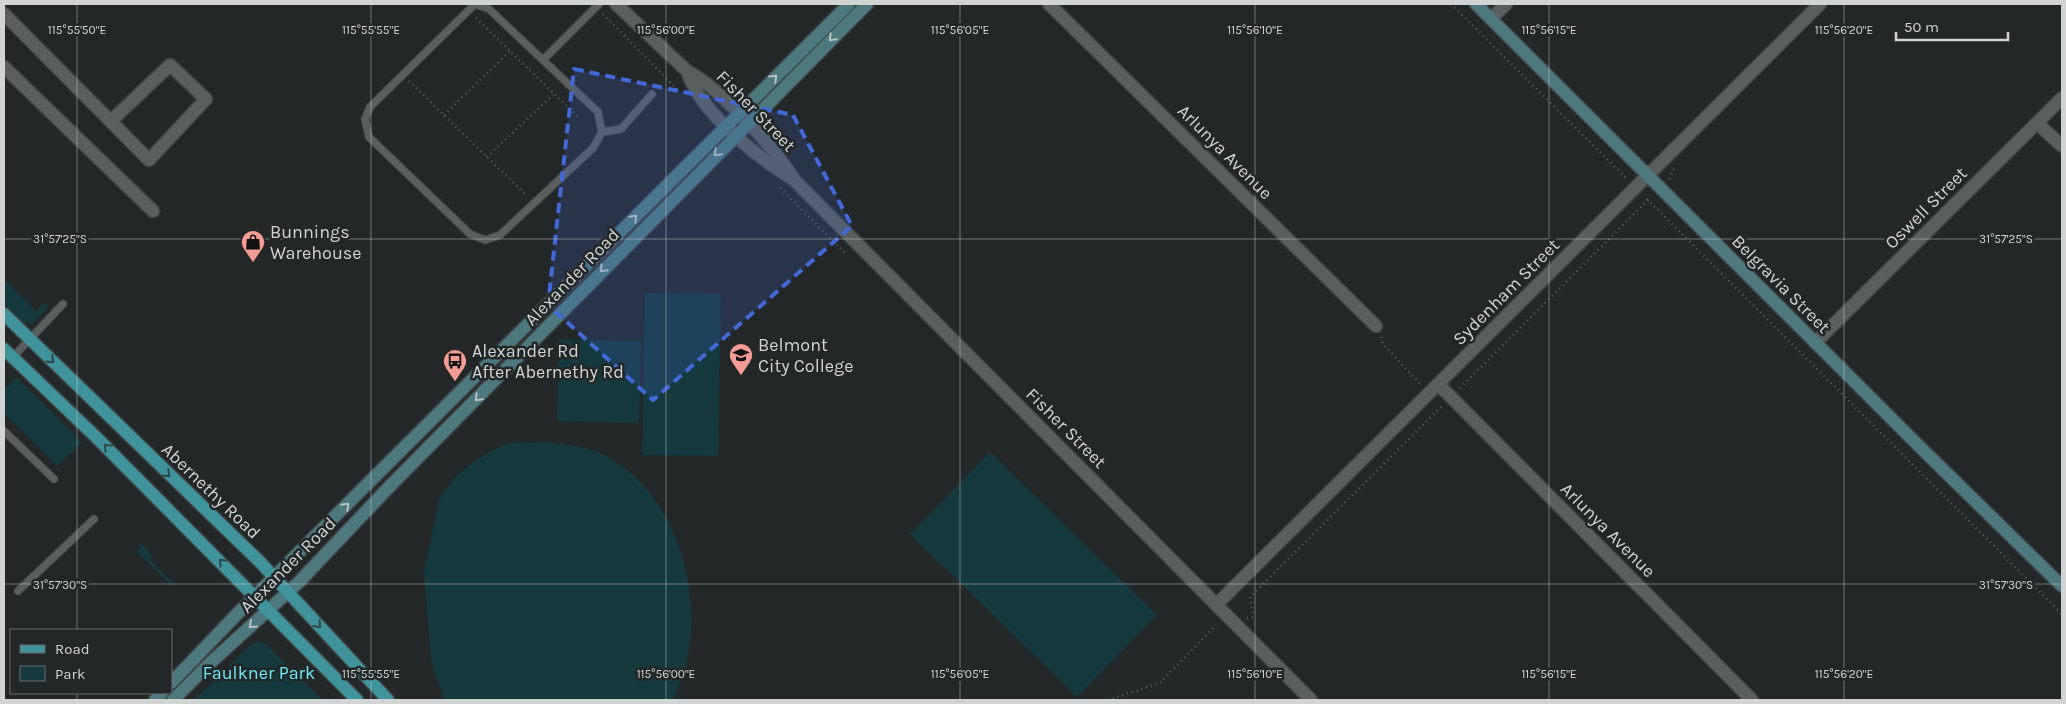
<svg xmlns="http://www.w3.org/2000/svg" width="2066" height="704" viewBox="0 0 2066 704" font-family="Karla,sans-serif">
<style>
.green{fill:#16393d}
.lines{fill:none;stroke-linecap:round;stroke-linejoin:round}
.lane-casing{stroke:#3f4343;stroke-width:9}
.street-casing{stroke:#3f4343;stroke-width:15}
.secondary-casing{stroke:#3f4343;stroke-width:15}
.primary-casing{stroke:#3f4343;stroke-width:15}
.path{stroke:#5d6060;stroke-width:2.5;stroke-dasharray:1 4;stroke-linecap:butt}
.lane{stroke:#5a5e5f;stroke-width:7}
.street{stroke:#5a5e5f;stroke-width:12}
.secondary{stroke:#4d787d;stroke-width:12}
.primary{stroke:#40939b;stroke-width:12}
.oneway{stroke:#b7c2c3}
.oneway2{stroke:#2c474a}
.marked{fill:#4169d7;fill-opacity:0.2;stroke:#4169d7;stroke-width:4;stroke-dasharray:10 6;stroke-linejoin:round}
.ticks{fill:none;stroke:#d2d4d4;stroke-width:1;stroke-opacity:0.45}
.labels{text-anchor:middle;stroke-width:5;stroke-linejoin:round;paint-order:stroke}
.street-label{font-size:18px;fill:#d2d4d4;stroke:#232727}
.poi-label{font-size:18px;fill:#d2d4d4;stroke:#232727;text-anchor:start}
.park-label{font-size:18px;fill:#6ae9f7;stroke:#232727}
.ticks-label{font-size:12px;text-anchor:middle;fill:#d2d4d4;stroke:#232727;stroke-width:5;stroke-linejoin:round;paint-order:stroke}
</style>
<rect width="100%" height="100%" fill="#232727"/>
<g class="green">
<polygon points="4,279 36,311 43,304 48,305 47,309 32,324 23,322 4,303"/>
<polygon points="645,293 721,294 718,456 642,455"/>
<polygon points="559,339 641,341 639,423 557,421"/>
<polygon points="16,377 82,442 57,466 4,413 4,390"/>
<path d="M548 442C564 445 585 446 600 453 684 490 715 625 672 700H444L431 659 424 573 439 499 456 476 476 460 506 443Z"/>
<polygon points="990,452 1157,615 1077,697 910,534"/>
<polygon points="142,544 153,556 150,560 172,582 172,586 137,552 140,548 139,545"/>
<polygon points="260,641 268,646 323,700 194,700 250,645"/>
</g>
<g class="lines">
<g class="lane-casing">
<g id="lane">
<polygon points="475,4 489,9 598,112 602,132 593,148 500,235 485,240 470,234 369,137 365,119 370,107"/>
<polyline points="544,59 599,4"/>
<polyline points="602,132 621,129 652,94"/>
<polyline points="13,357 63,304"/>
<polyline points="4,431 54,479"/>
<polyline points="18,591 94,519"/>
</g>
</g>
<g class="street-casing">
<g id="street">
<path d="M616 4 687 71C721 89 775 148 795 181L1311 700"/>
<polyline points="1049,4 1376,326"/>
<polyline points="4,14 149,160 206,99 170,65 111,121"/>
<polyline points="1491,19 1506,4"/>
<polyline points="4,67 153,211"/>
<path d="M687 71C700 112 757 157 793 179"/>
<polyline points="2037,123 2062,146"/>
<polyline points="1815,343 2062,98"/>
<polyline points="1438,384 1752,700"/>
<polyline points="1216,605 1820,4"/>
</g>
</g>
<g class="secondary-casing">
<g id="secondary">
<polyline points="1476,4 1923,450 2062,586"/>
<polyline points="171,683 241,610 849,4"/>
<polyline points="155,700 162,693"/>
<polyline points="173,700 208,665 299,582 389,487 867,4"/>
</g>
</g>
<g class="primary-casing">
<g id="primary">
<polyline points="4,314 260,562 388,700"/>
<polyline points="4,349 96,437 357,700"/>
</g>
</g>
<g class="path">
<polyline points="1451,4 1627,179"/>
<polyline points="603,14 680,92"/>
<polyline points="476,18 578,117"/>
<polyline points="409,81 527,196"/>
<polyline points="444,115 510,51"/>
<polyline points="487,157 553,95"/>
<polyline points="1669,179 1674,169"/>
<polyline points="780,188 845,253"/>
<polyline points="1647,199 2062,614"/>
<polyline points="1381,337 1383,344 1420,384"/>
<polyline points="1460,388 1651,197"/>
<polyline points="1247,618 1253,617 1250,597 1442,406"/>
<polyline points="1108,700 1160,683 1216,625"/>
</g>
<use href="#lane" class="lane"/>
<use href="#street" class="street"/>
<use href="#secondary" class="secondary"/>
<use href="#primary" class="primary"/>
</g>
<defs><path id="oneway-chevron" d="M-2-3.5L2.5 0L-2 3.5" fill="none" stroke-width="1.6" stroke-linecap="round" stroke-linejoin="round" transform="scale(1.25)"/></defs>
<g class="oneway">
<use href="#oneway-chevron" transform="translate(832 38) rotate(135)"/>
<use href="#oneway-chevron" transform="translate(774 78) rotate(-44)"/>
<use href="#oneway-chevron" transform="translate(717 153) rotate(135)"/>
<use href="#oneway-chevron" transform="translate(634 218) rotate(-45)"/>
<use href="#oneway-chevron" transform="translate(603 269) rotate(134)"/>
<use href="#oneway-chevron" transform="translate(478 398) rotate(135)"/>
<use href="#oneway-chevron" transform="translate(346 506) rotate(-45)"/>
<use href="#oneway-chevron" transform="translate(252 625) rotate(138)"/>
</g>
<g class="oneway2">
<use href="#oneway-chevron" transform="translate(51 360) rotate(44)"/>
<use href="#oneway-chevron" transform="translate(107 447) rotate(-135)"/>
<use href="#oneway-chevron" transform="translate(167 474) rotate(44)"/>
<use href="#oneway-chevron" transform="translate(222 562) rotate(-135)"/>
<use href="#oneway-chevron" transform="translate(318 625) rotate(48)"/>
</g>
<path class="marked" d="M574 69 793 115 852 226 653 400 548 305Z"/>
<path class="ticks" d="M77 4V630M371 4V700M666 4V700M960 4V700M1255 4V700M1549 4V700M1844 4V700M4 239H2062M4 584H2062M77 693V700"/>
<defs>
<g id="shop-pin" transform="scale(1.25)"><path d="M0 17L-7.5 6A9.5 9.5 0 1 1 7.5 6Z" fill="#f59c94" stroke="#232727"/><path d="M-5-2.5h2.3a2.7 3.5 0 0 1 5.4 0H5L5.5 6h-11ZM-1.5-2.5h3a1.5 2.3 0 0 0-3 0Z" fill="#111"/></g>
<g id="school-pin" transform="scale(1.25)"><path d="M0 17L-7.5 6A9.5 9.5 0 1 1 7.5 6Z" fill="#f59c94" stroke="#232727"/><path d="M0-5L7-2L0 1L-7-2ZM-4 1L0 2.5L4 1V4Q0 6-4 4Z" fill="#111"/></g>
<g id="bus-pin" transform="scale(1.25)"><path d="M0 17L-7.5 6A9.5 9.5 0 1 1 7.5 6Z" fill="#f59c94" stroke="#232727"/><path d="M-5-6H5V4H4V6H2V4H-2V6H-4V4H-5ZM-3.5-4V0h7V-4ZM-3.5 1.2v1.5H-2V1.2ZM2 1.2v1.5H3.5V1.2Z" fill="#111"/></g>
</defs>
<g fill-rule="evenodd">
<use href="#shop-pin" x="253" y="242"/>
<use href="#school-pin" x="741" y="355"/>
<use href="#bus-pin" x="455" y="361"/>
</g>
<g class="labels">
<g class="street-label">
<text transform="translate(756 111) rotate(46)" y="6">Fisher Street</text>
<text transform="translate(1225 152) rotate(45)" y="6">Arlunya Avenue</text>
<text transform="translate(1926 208) rotate(-45)" y="6">Oswell Street</text>
<text transform="translate(572 277) rotate(-46)" y="6">Alexander Road</text>
<text transform="translate(1781 284) rotate(45)" y="6">Belgravia Street</text>
<text transform="translate(1506 292) rotate(-45)" y="6">Sydenham Street</text>
<text transform="translate(1066 428) rotate(45)" y="6">Fisher Street</text>
<text transform="translate(211 491) rotate(44)" y="6">Abernethy Road</text>
<text transform="translate(1608 530) rotate(45)" y="6">Arlunya Avenue</text>
<text transform="translate(288 565) rotate(-45)" y="6">Alexander Road</text>
</g>
<g class="poi-label">
<text x="270" y="238">Bunnings<tspan x="270" dy="21">Warehouse</tspan></text>
<text x="758" y="351">Belmont<tspan x="758" dy="21">City College</tspan></text>
<text x="472" y="357">Alexander Rd<tspan x="472" dy="21">After Abernethy Rd</tspan></text>
</g>
<g class="park-label">
<text x="259" y="679">Faulkner Park</text>
</g>
</g>
<g class="ticks-label">
<text x="77" y="34">115°55'50"E</text>
<text x="371" y="34">115°55'55"E</text>
<text x="666" y="34">115°56'00"E</text>
<text x="960" y="34">115°56'05"E</text>
<text x="1255" y="34">115°56'10"E</text>
<text x="1549" y="34">115°56'15"E</text>
<text x="1844" y="34">115°56'20"E</text>
<text x="60" y="243">31°57'25"S</text>
<text x="2006" y="243">31°57'25"S</text>
<text x="60" y="589">31°57'30"S</text>
<text x="2006" y="589">31°57'30"S</text>
<text x="371" y="678">115°55'55"E</text>
<text x="666" y="678">115°56'00"E</text>
<text x="960" y="678">115°56'05"E</text>
<text x="1255" y="678">115°56'10"E</text>
<text x="1549" y="678">115°56'15"E</text>
<text x="1844" y="678">115°56'20"E</text>
</g>
<rect width="2066" height="704" fill="none" stroke="#d2d4d4" stroke-width="10"/>
<rect x="10" y="629" width="162" height="65" fill="#232727" stroke="#696c6c"/>
<rect x="20" y="645" width="25" height="8" fill="#40939b" stroke="#696c6c"/>
<text x="55" y="654" font-size="15" fill="#d2d4d4">Road</text>
<rect x="20" y="666" width="25" height="15" fill="#16393d" stroke="#696c6c"/>
<text x="55" y="679" font-size="15" fill="#d2d4d4">Park</text>
<path d="M1896 32v8h112v-8" fill="none" stroke="#d2d4d4" stroke-width="2.5"/>
<text x="1904" y="32" font-size="15" fill="#d2d4d4" stroke="#232727" stroke-width="4" paint-order="stroke">50 m</text>
</svg>
